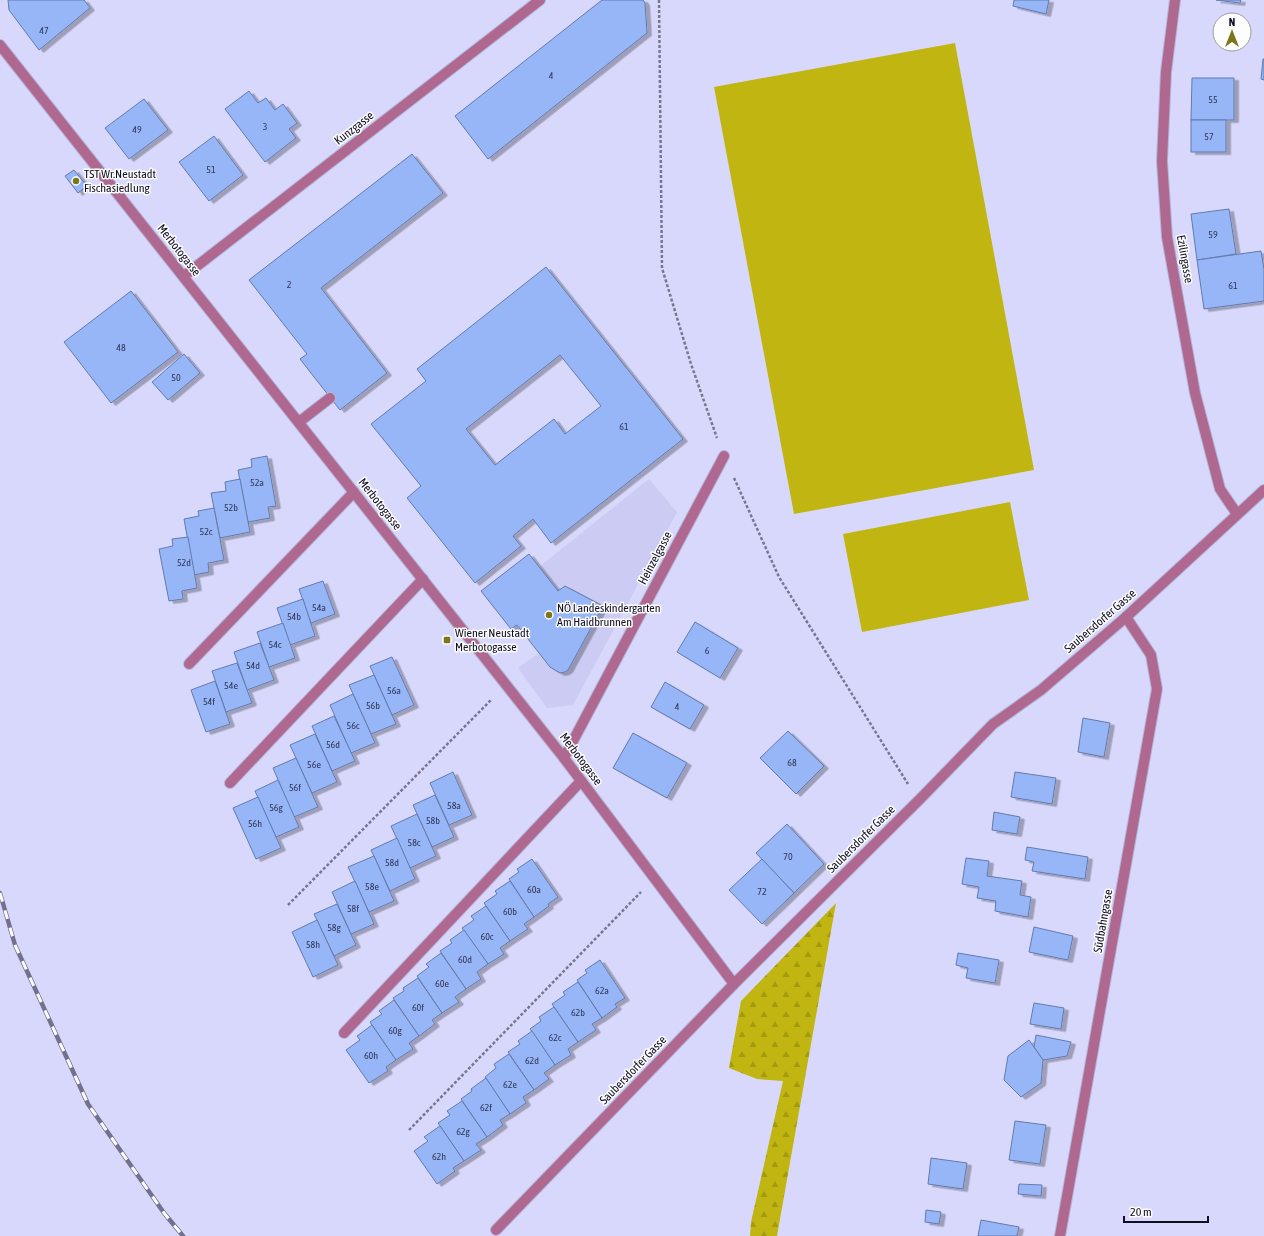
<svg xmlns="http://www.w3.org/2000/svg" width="1264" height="1236" viewBox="0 0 1264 1236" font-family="'Asap Condensed',sans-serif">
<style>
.built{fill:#cbcbf3}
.forest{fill:url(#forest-firs)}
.garden{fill:#c0b511}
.building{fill:#97b6f8;stroke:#637aac;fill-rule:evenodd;filter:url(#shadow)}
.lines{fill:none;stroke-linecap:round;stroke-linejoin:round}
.minor-casing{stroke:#b4b4d5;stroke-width:12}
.path{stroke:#777692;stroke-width:2.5;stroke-dasharray:3 2;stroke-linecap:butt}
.minor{stroke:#af6991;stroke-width:10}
.rail-casing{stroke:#72718e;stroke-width:4.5}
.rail{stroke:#fdfdfd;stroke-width:3;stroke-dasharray:9;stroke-linecap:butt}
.poi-dot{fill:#7c7519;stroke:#fdfdfd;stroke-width:1.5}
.labels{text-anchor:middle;stroke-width:3;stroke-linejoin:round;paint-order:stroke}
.number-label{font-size:10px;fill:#323858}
.street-label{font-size:12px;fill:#100e23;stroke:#fdfdfd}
.poi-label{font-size:12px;fill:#100e23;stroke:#fdfdfd;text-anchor:start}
</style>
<defs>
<pattern id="forest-firs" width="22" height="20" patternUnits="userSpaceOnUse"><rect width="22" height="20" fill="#c0b511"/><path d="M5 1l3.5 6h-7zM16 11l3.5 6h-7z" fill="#a49a10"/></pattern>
<filter id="shadow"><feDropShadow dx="4.5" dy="2.5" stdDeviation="0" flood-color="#0004"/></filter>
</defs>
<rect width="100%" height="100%" fill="#d8d8fc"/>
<polygon class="built" points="649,479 677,512 573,705 547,708 518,668 539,653 517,625 511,629 481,591 529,554 539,567"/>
<polygon class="forest" points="836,903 777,1236 750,1236 751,1222 783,1081 757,1079 729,1068 741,1001"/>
<g class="garden">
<polygon points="955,43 1034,470 794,514 714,87"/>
<polygon points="1010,502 1029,600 862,632 843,534"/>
</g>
<g class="building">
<polygon points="8,0 84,0 90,8 39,50 9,10"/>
<polygon points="602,0 643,0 645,3 647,33 488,159 455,116"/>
<polygon points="1014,0 1049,0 1046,14 1013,6"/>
<polygon points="1216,0 1241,0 1240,3"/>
<polygon points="1263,59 1264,59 1264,80 1261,79"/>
<polygon points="1192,78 1234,78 1234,120 1191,120"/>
<polygon points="249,91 258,103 266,98 275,110 283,104 297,123 289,129 296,138 265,162 225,109"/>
<polygon points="144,99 168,130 129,159 105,128"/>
<rect x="1191" y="120" width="35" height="32"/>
<polygon points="214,136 243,175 209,201 179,162"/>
<polygon points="412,154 443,193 321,288 387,373 340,410 300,359 307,354 249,280"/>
<polygon points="74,170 87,186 78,193 65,176"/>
<polygon points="1229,209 1236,254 1197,260 1191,214"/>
<polygon points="1261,251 1264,269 1264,301 1204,309 1197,260"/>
<path d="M546 267 683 439 551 543 533 519 513 536 521 546 475 583 407 498 421 486 371 424 426 381 417 369ZM560 355 601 406 565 434 554 419 495 465 466 429Z"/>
<polygon points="131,291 178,352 111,403 64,342"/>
<polygon points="184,354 200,373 168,400 152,382"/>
<polygon points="267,456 276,506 268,507 270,518 248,522 238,470 252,467 251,459"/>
<polygon points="240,479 250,532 220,538 211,493 226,491 225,482"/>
<polygon points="214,508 224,560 208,563 209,572 194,575 184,519 199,516 198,511"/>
<polygon points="188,537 197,588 182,591 183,599 169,601 159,549 173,546 172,539"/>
<polygon points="529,554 558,591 565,586 603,606 568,670 565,672 560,673 550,667 517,625 511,629 481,591"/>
<polygon points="323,581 335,614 311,623 299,589"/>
<polygon points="303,599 315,636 290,645 277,608"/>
<polygon points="695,622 738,648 720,678 677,652"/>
<polygon points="283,623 295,658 269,667 257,632"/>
<polygon points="260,643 274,680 247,690 234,652"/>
<polygon points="392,657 414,705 392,715 370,666"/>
<polygon points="237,663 252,703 226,712 212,671"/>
<polygon points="374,675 396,724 371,734 349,685"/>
<polygon points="215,681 230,724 206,732 191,690"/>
<polygon points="665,682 704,705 690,729 651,707"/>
<polygon points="353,694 375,743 351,753 330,705"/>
<polygon points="334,716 355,761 332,771 312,726"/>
<polygon points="1083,718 1110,723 1104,757 1078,752"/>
<polygon points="788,731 824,766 796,794 760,758"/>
<polygon points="633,733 687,763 667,798 613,768"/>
<polygon points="315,734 337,782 312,793 290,745"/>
<polygon points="296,758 318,807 294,817 273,768"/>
<polygon points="453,772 472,815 449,825 430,783"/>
<polygon points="1015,772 1056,778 1052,804 1011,797"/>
<polygon points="278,780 299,827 276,837 255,791"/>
<polygon points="435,795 454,837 432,847 413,805"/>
<polygon points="258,797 281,848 256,859 233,808"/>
<polygon points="994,812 1020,817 1017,834 992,830"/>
<polygon points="417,814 436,856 410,868 391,826"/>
<polygon points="787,824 824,864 794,893 756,853"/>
<polygon points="397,838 415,879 390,891 371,850"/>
<polygon points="1027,847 1088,857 1085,879 1032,871 1034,862 1025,860"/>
<polygon points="374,856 394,901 369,912 348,867"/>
<polygon points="966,858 989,861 987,876 1022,881 1020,895 1031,897 1028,917 995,911 996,901 977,898 979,887 962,884"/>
<polygon points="532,859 558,897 548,904 549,906 534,917 509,879 519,872 517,869"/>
<polygon points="762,859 794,893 762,924 729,890"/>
<polygon points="355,881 374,924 351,934 332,892"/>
<polygon points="510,881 534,917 524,924 528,929 510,941 484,903 497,894 495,891"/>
<polygon points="337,904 356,945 334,956 314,914"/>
<polygon points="486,906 510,941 500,948 504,954 488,964 462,928 474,920 471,916"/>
<polygon points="317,920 338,965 313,977 292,932"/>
<polygon points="1034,927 1073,936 1068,960 1029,952"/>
<polygon points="464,930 488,964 477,972 481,979 466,989 440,951 452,943 450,940"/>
<polygon points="441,953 466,989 455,997 459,1002 442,1013 417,976 429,967 426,964"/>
<polygon points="958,953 999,960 995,983 966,978 968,968 956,965"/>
<polygon points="600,960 625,998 615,1004 617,1007 602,1018 577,980 587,973 585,970"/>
<polygon points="418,978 442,1013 432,1020 435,1024 419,1036 393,998 404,991 403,988"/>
<polygon points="578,982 602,1018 592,1024 596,1030 578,1042 552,1004 565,995 563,992"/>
<polygon points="394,1000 419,1036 409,1043 413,1049 396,1060 370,1022 382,1014 379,1011"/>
<polygon points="1034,1003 1064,1008 1061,1029 1030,1024"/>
<polygon points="554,1007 578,1042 568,1049 571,1055 555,1065 530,1029 541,1021 539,1017"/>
<polygon points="372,1025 396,1060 386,1067 388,1071 369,1083 346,1050 360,1040 357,1036"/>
<polygon points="532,1031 555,1065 544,1073 549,1079 534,1090 508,1052 520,1044 518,1041"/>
<polygon points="1036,1035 1071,1042 1067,1056 1043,1060 1034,1047"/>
<polygon points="1029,1040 1043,1060 1041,1083 1021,1097 1004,1080 1008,1056"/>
<polygon points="509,1054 534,1090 523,1097 526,1103 510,1114 485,1077 496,1068 494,1064"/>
<polygon points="486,1078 510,1114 500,1120 503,1125 487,1137 461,1099 472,1091 471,1089"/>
<polygon points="462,1101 487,1137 476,1144 481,1150 464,1161 438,1123 450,1115 447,1111"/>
<polygon points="1015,1121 1046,1125 1040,1164 1009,1160"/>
<polygon points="440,1126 464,1161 453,1168 455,1171 437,1184 414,1151 428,1141 424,1137"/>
<polygon points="931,1158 967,1163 963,1189 928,1184"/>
<polygon points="1019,1184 1042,1185 1041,1196 1018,1194"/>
<polygon points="926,1210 941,1212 939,1224 925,1222"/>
<polygon points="981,1220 1019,1227 1017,1236 978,1236"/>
</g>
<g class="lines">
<g class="minor-casing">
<g id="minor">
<polyline points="1175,0 1166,72 1162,161 1167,237 1195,393 1220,489 1237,514"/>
<polyline points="0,45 564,758 734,984"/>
<polyline points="184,276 540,0"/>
<polyline points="299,422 330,398"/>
<polyline points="189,664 354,492"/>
<polyline points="564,758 724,456"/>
<polyline points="230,783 423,579"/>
<polyline points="344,1033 581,781"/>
<polyline points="496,1230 734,984 921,798 993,724 1041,690 1126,617 1264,490"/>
<polyline points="1060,1236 1157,689 1151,655 1126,617"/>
</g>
</g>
<g class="path">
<polyline points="659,0 662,268 691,364 717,438"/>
<polyline points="734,478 779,577 908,784"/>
<polyline points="288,905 492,699"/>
<polyline points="409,1130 641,892"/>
</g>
<use href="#minor" class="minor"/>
<g class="rail-casing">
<polyline id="rail" points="0,893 15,945 88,1104 164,1213 183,1236"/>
</g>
<use href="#rail" class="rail"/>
</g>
<g class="poi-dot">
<circle cx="76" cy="181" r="4"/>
<circle cx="549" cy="615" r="4"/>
<rect x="443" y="636" width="8" height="8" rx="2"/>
</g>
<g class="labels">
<g class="number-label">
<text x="44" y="34">47</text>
<text x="551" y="79">4</text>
<text x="1213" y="103">55</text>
<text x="265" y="130">3</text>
<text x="137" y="133">49</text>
<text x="1209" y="140">57</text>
<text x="211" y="173">51</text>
<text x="1213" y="238">59</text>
<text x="289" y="288">2</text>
<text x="1233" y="289">61</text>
<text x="121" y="351">48</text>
<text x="176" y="381">50</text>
<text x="624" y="430">61</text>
<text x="257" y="486">52a</text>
<text x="231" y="511">52b</text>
<text x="206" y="535">52c</text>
<text x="184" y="566">52d</text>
<text x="319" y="611">54a</text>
<text x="294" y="620">54b</text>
<text x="275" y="648">54c</text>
<text x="707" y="654">6</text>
<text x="253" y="669">54d</text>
<text x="231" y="689">54e</text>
<text x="394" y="694">56a</text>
<text x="209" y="705">54f</text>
<text x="373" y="709">56b</text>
<text x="677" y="710">4</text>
<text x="353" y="729">56c</text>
<text x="333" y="748">56d</text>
<text x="792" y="766">68</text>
<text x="314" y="768">56e</text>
<text x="295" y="791">56f</text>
<text x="454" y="809">58a</text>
<text x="276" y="811">56g</text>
<text x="433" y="824">58b</text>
<text x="255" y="827">56h</text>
<text x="414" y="846">58c</text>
<text x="788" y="860">70</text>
<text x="392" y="866">58d</text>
<text x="372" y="890">58e</text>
<text x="534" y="893">60a</text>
<text x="762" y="895">72</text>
<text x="353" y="912">58f</text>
<text x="510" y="915">60b</text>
<text x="334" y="931">58g</text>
<text x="487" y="940">60c</text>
<text x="313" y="948">58h</text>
<text x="465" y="963">60d</text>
<text x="442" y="987">60e</text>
<text x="602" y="994">62a</text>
<text x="418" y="1011">60f</text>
<text x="578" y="1016">62b</text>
<text x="395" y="1034">60g</text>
<text x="555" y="1041">62c</text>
<text x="371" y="1059">60h</text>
<text x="532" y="1064">62d</text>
<text x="510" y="1088">62e</text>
<text x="486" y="1111">62f</text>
<text x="463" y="1135">62g</text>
<text x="439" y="1160">62h</text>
</g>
<g class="street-label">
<text transform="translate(354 128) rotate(-38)" y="4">Kunzgasse</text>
<text transform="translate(179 250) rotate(52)" y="4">Merbotogasse</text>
<text transform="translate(1185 259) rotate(80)" y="4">Ezilingasse</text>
<text transform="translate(380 504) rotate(52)" y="4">Merbotogasse</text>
<text transform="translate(655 558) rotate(-62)" y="4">Heinzelgasse</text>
<text transform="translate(1100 621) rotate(-41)" y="4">Saubersdorfer Gasse</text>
<text transform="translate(581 759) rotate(53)" y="4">Merbotogasse</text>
<text transform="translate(861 839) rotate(-45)" y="4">Saubersdorfer Gasse</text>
<text transform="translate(1103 921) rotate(-80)" y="4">Südbahngasse</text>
<text transform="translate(633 1070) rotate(-46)" y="4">Saubersdorfer Gasse</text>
</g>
<g class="poi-label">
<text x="84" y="178">TST Wr.Neustadt<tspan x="84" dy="14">Fischasiedlung</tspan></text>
<text x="557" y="612">NÖ Landeskindergarten<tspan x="557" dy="14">Am Haidbrunnen</tspan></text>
<text x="455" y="637">Wiener Neustadt<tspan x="455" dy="14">Merbotogasse</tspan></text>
</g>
</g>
<g transform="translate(1232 32)"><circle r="19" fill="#fdfdfd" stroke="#9e9da6"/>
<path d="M0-3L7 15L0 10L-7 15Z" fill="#7c7519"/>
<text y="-6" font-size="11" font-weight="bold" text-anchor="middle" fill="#100e23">N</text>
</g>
<path d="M1124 1216v6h84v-6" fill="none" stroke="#100e23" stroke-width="2"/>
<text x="1130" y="1216" font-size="12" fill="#100e23" stroke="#fdfdfd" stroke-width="3" paint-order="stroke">20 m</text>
</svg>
